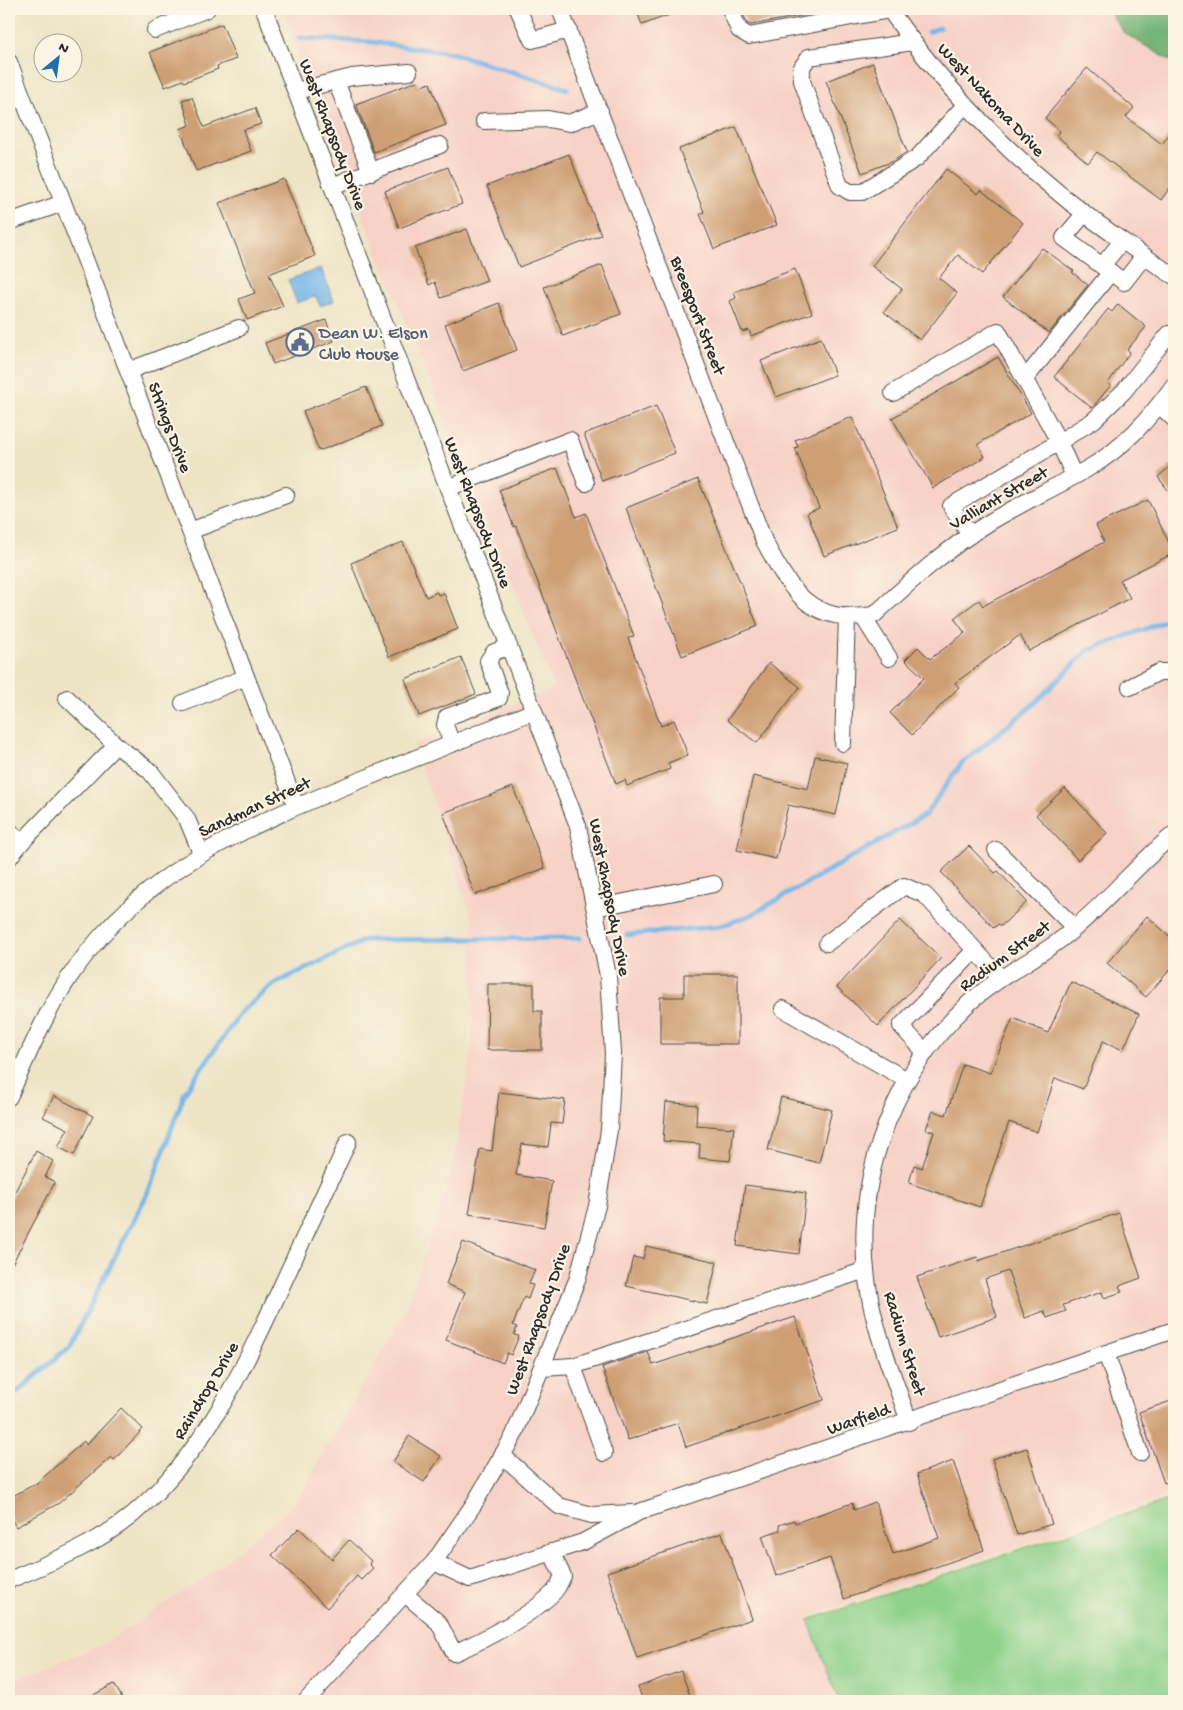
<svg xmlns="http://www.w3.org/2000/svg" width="1183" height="1710" viewBox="0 0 1183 1710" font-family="'Gochi Hand',sans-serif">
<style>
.built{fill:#f7d1c6}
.green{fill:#8fd28b;stroke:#5d7e5b}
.forest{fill:#73b477;stroke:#4f7051}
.water{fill:#74b6e9;stroke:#50708a}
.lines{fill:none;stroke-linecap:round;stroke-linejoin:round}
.stream{stroke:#74b6e9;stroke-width:5}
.building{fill:#cd9f73}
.minor-casing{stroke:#484742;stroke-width:18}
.minor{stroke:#fff;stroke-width:16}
.labels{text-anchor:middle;stroke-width:4.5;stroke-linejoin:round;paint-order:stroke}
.street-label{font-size:18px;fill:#2b2b2b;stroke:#fcf5e5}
.service-label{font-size:18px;fill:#4e5e75;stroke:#fcf5e5;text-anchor:start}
</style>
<rect width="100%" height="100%" fill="#fcf5e5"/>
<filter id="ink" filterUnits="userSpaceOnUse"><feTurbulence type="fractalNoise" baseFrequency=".02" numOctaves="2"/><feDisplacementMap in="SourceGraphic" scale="10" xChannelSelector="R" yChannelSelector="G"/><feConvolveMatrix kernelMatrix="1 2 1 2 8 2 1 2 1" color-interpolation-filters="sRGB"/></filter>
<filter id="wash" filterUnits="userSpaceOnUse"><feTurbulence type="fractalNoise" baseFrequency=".0096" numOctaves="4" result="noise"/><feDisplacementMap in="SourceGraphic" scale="20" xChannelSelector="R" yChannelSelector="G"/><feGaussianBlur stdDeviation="1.12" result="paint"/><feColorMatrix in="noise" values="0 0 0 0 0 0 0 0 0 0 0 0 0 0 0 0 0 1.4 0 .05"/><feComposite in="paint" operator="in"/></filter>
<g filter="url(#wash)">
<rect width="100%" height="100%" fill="#ede4c4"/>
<polygon class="built" points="284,9 1107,9 1124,33 1174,63 1174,1494 806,1617 838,1701 9,1701 12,1681 102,1645 207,1576 294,1505 406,1310 452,1169 473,1039 472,918 414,744 554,688 301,64"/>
<polygon class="green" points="1174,1498 1174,1701 839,1701 808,1620"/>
<polygon class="forest" points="1107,9 1174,9 1174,63 1124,33"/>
<polygon class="water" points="321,268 334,301 320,306 316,296 297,303 288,280"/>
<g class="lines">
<g class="stream">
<polyline points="928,32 939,28"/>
<polyline points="299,38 371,42 452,53 567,89"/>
<polyline points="627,935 721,926 751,915 925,815 961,764 1034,704 1087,651 1174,618"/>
<polyline points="9,1399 69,1347 150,1188 185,1092 241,1012 274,984 365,940 580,938"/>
</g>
</g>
<g id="blocks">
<g class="building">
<polygon points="636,9 682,9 682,10 642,25"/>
<polygon points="741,9 806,9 806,15 751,25 747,23"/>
<polygon points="222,24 236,59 217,66 218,69 184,82 183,80 165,87 150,52"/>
<polygon points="873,63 907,152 891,162 862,173 826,81"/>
<polygon points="1087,68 1134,108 1126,117 1162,144 1174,128 1174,182 1161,200 1097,152 1088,163 1056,135 1060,131 1045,118"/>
<polygon points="417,81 419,87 430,83 446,125 374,152 356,104"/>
<polygon points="192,97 204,127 255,108 261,124 243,130 251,151 196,171 180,129 190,125 182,100"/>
<polygon points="736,127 777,225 714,249 700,214 704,212 679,149"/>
<polygon points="569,154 601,235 519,267 487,186"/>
<polygon points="448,167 462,204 399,228 385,191"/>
<polygon points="946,169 978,194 981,190 1023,223 982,274 958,255 939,278 957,293 920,340 884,312 902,289 872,266"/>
<polygon points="284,179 315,256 269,274 283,306 247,320 239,299 255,293 219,203"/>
<polygon points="467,229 487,281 441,298 435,282 429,285 415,248"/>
<polygon points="1042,248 1074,271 1072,272 1088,285 1049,333 1003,297"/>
<polygon points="602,265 621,314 563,336 544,287"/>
<polygon points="795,269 812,313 751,336 749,330 742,332 730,301 736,298 734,292"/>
<polygon points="499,303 517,350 463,371 445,324"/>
<polygon points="1118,304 1146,327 1127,350 1130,352 1108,383 1111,385 1092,408 1054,377 1108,309 1112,312"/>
<polygon points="326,320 334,341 273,364 265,343"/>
<polygon points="821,338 835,375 776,397 761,361"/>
<polygon points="998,357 1031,413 978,444 985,457 933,488 892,418"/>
<polygon points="366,387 382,426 319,451 303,411"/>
<polygon points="656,406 675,453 602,481 584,434"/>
<polygon points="852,417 898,527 824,556 807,513 819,508 795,448 798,447 795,440"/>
<polygon points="1174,463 1174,498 1158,477"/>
<polygon points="557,468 576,517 586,513 634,636 628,638 661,726 674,720 688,755 668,763 670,769 627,786 625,780 616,784 516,526 514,527 499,490"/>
<polygon points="698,479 758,626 682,656 626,508"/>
<polygon points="1148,500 1174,553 1120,580 1130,598 1029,651 1020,635 955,683 959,687 912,735 890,713 924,678 905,660 918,647 930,659 965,633 954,618 979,600 983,606 1104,542 1096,525"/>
<polygon points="403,542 426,597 437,592 438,595 444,593 458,629 389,657 351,563"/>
<polygon points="461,657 476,694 419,716 405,679"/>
<polygon points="769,663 800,687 757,743 727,720"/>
<polygon points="815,756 847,763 836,815 788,805 776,859 737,850 753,776 808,789"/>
<polygon points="513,787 545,868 475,895 443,813"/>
<polygon points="1065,788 1107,833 1078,860 1036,815"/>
<polygon points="969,846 995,873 998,871 1027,902 1001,926 998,924 994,928 941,872"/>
<polygon points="1147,916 1174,940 1174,965 1146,997 1107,963"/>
<polygon points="900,920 941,958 878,1026 837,987"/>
<polygon points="684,974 738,974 738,1044 660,1044 660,997 684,997"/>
<polygon points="1071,982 1139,1014 1123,1050 1103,1041 1083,1089 1055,1078 1037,1132 1009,1122 980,1207 909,1183 914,1165 922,1168 934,1132 926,1129 933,1111 946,1115 963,1064 990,1073 1013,1018 1048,1033"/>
<polygon points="488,984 534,984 534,1011 542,1011 542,1050 487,1050"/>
<polygon points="499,1092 565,1100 562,1124 551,1123 548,1147 522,1144 516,1175 552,1181 544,1227 469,1214 480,1149 492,1151"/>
<polygon points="54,1096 93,1116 74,1155 58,1147 68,1129 43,1117"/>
<polygon points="781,1097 832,1110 819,1163 768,1150"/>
<polygon points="666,1102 697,1105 696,1125 734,1128 730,1161 699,1158 700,1144 663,1141"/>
<polygon points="36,1151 53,1161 45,1177 55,1182 9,1270 9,1203"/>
<polygon points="745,1185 806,1193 799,1254 737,1246"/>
<polygon points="1119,1213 1141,1278 1119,1286 1122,1292 1104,1298 1102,1292 1063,1305 1066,1311 1047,1318 1044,1311 1025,1318 1008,1271 985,1279 997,1317 938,1337 917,1277 977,1257 978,1261"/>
<polygon points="463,1242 535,1270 529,1284 533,1285 528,1299 524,1297 513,1325 517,1327 514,1335 519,1336 511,1355 507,1353 503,1363 446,1340 465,1292 446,1284"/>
<polygon points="646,1246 717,1262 707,1304 626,1286 633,1257 643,1259"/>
<polygon points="795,1317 824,1400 686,1447 678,1423 628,1440 602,1367 648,1352 653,1365"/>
<polygon points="1174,1400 1174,1480 1164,1483 1139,1412"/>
<polygon points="121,1408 143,1429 114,1460 111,1457 59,1503 16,1527 9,1515 9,1498 37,1483 84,1441 86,1445"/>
<polygon points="409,1436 441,1456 424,1482 393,1462"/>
<polygon points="1027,1448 1052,1524 1017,1535 992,1459"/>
<polygon points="953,1461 984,1550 844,1599 830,1558 776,1576 762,1536 780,1530 779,1525 794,1520 795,1523 852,1503 854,1510 875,1502 893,1554 939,1538 917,1474"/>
<polygon points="299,1528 332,1559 349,1540 371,1561 369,1564 373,1568 361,1580 357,1576 327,1608 272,1555"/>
<polygon points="722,1533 752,1619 637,1658 607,1572"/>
<polygon points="681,1671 692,1701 643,1701 638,1687"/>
<polygon points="114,1684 124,1701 82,1701"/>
</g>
</g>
</g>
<g filter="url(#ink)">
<use href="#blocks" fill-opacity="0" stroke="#484742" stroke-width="1"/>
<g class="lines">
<g class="minor-casing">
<g id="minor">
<polyline points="264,9 578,826 608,976 613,1053 609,1130 597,1206 577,1280 514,1435 474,1504 434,1562 306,1701"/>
<polyline points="518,9 532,40 569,30"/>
<path d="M560 9 764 541C791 591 810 625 874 615 911 581 946 549 990 522 1021 503 1055 488 1087 469 1123 449 1150 418 1174 385"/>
<polyline points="730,9 739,30 749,36 890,10"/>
<path d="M889 9C954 102 1030 178 1124 242 1141 253 1157 266 1174 276"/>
<polyline points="155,30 207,9"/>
<polyline points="913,42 809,57 802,67 802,81 840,186 850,192 862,192 917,158 965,105"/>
<polyline points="9,62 296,806"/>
<polyline points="336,81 371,172"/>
<polyline points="296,91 352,77 409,72"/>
<polyline points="484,121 548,119 569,123 600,111"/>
<polyline points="332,186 440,145"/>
<polyline points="1084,214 1064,238 1124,282 1144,256"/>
<polyline points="9,222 63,203"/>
<polyline points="1102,266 1122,241"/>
<polyline points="128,371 239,328"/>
<polyline points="1025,379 1111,272"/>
<polyline points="893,393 998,331 1059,442 1094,420 1124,391 1169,334"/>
<polyline points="1159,405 1174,419"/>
<polyline points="448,488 570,440 586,483"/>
<polyline points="190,531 286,495"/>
<polyline points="970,535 951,506 1059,442 1074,476"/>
<polyline points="863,617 889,658"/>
<polyline points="1130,687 1159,672 1174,672"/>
<polyline points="67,698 116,745"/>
<polyline points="183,703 246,677"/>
<polyline points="843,743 847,616"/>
<polyline points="452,744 445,725 447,717 499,698 500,693 488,661 494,652 509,647"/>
<polyline points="9,830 21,843 116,745 150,771 187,819 201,853"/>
<polyline points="996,850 1075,928"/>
<polyline points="9,858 21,843"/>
<polyline points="595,908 714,884"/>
<polyline points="827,943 904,886 925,895 975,950"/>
<polyline points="783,1009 907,1080"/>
<polyline points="925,1052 901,1026 975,950 1001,978"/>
<path d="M9 1097C29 1053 47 1008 75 969 147 867 250 825 361 780 419 757 476 734 534 711"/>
<polyline points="1106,1353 1140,1453"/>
<polyline points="573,1366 604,1453"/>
<polyline points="543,1368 573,1366 866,1270"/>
<path d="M909 1422C896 1382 879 1343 871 1303 848 1193 887 1080 968 1004 997 977 1033 961 1064 937 1104 906 1135 866 1174 834"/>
<polyline points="502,1455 559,1506 592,1515 632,1513"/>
<polyline points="434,1562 470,1579 583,1542 639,1512 1174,1330"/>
<path d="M9 1580C50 1563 97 1544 132 1515 204 1454 245 1367 283 1283 305 1236 326 1189 348 1142"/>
<path d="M405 1594 439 1623 454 1653C484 1640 530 1616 553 1593 558 1588 560 1582 563 1576L551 1552"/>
</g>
</g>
<use href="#minor" class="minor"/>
</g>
</g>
<defs>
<g id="civic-ring" transform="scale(1.4375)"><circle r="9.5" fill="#fcf5e5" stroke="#5c6f8a" stroke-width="1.5"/><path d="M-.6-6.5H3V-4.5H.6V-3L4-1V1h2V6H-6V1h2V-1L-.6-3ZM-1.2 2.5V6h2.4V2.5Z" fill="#5c6f8a"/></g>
</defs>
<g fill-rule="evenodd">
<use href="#civic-ring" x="300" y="342"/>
</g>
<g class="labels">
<g class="street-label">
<text transform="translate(992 99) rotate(47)" y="6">West Nakoma Drive</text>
<text transform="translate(334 134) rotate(69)" y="6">West Rhapsody Drive</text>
<text transform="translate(699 315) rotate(69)" y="6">Breesport Street</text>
<text transform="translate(171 427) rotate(69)" y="6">Strings Drive</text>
<text transform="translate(998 497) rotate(-30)" y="6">Valliant Street</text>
<text transform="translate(479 512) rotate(69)" y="6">West Rhapsody Drive</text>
<text transform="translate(254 806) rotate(-25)" y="6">Sandman Street</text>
<text transform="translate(611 897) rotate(79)" y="6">West Rhapsody Drive</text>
<text transform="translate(1004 955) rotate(-36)" y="6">Radium Street</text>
<text transform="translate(537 1319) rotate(-70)" y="6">West Rhapsody Drive</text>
<text transform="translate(906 1343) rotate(73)" y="6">Radium Street</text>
<text transform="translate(205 1390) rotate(-59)" y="6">Raindrop Drive</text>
<text transform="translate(858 1418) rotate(-19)" y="6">Warfield</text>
</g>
<g class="service-label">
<text x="319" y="338">Dean W. Elson<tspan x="319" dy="21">Club House</tspan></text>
</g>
</g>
<rect width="1183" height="1710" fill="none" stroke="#fcf5e5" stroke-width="30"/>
<g transform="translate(58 58) rotate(29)"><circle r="24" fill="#fcf5e5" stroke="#a8a49b"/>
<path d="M0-4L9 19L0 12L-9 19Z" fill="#1f6fb2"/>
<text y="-8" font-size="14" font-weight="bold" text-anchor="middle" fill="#2b2b2b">N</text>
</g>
</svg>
